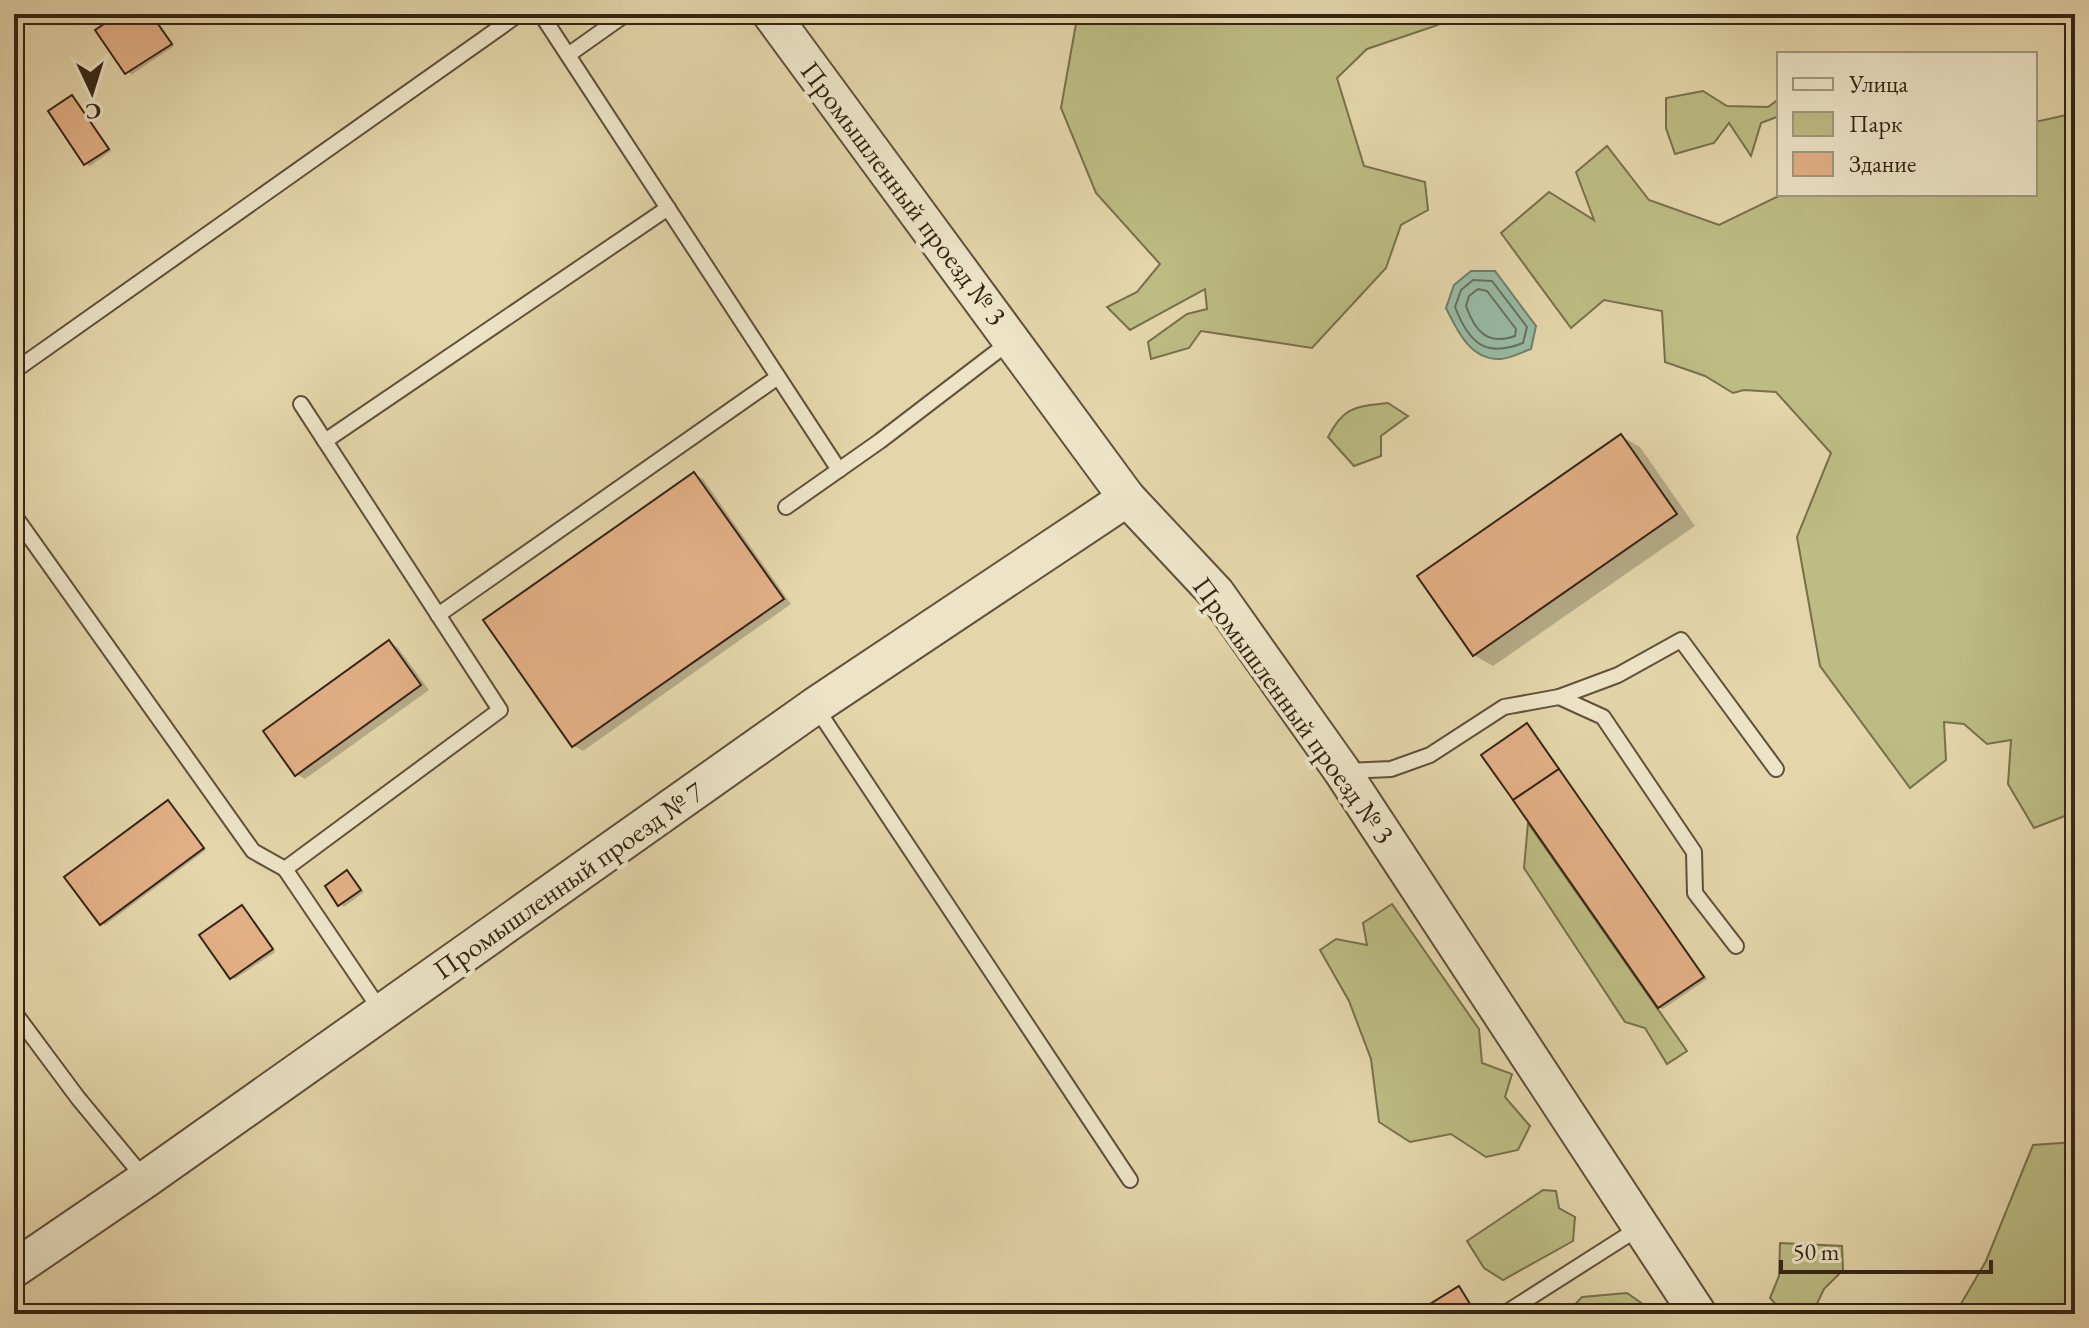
<svg xmlns="http://www.w3.org/2000/svg" width="2089" height="1328" viewBox="0 0 2089 1328" font-family="'EB Garamond',serif">
<style>
.green{fill:#bcbc83;stroke:#78704c;stroke-width:2}
.water{fill:#97baa3;stroke:#707e6a;stroke-width:2}
.shadow{fill:#0003}
.lines{fill:none;stroke-linecap:round;stroke-linejoin:round}
.shore{stroke:#666f5c;stroke-width:2}
.building{fill:#e3b086;stroke:#352415;stroke-width:2}
.service-casing{stroke:#61503a;stroke-width:18}
.tertiary-casing{stroke:#61503a;stroke-width:40}
.service{stroke:#ede4c8;stroke-width:14}
.tertiary{stroke:#ede4c8;stroke-width:36}
.labels{text-anchor:middle;stroke-width:8;stroke-linejoin:round;paint-order:stroke}
.street-label{font-size:28px;fill:#352415;stroke:#ede4c8}
</style>
<rect width="100%" height="100%" fill="#e4d6aa"/>
<filter id="stains"><feTurbulence type="fractalNoise" baseFrequency=".0025" numOctaves="4"/><feColorMatrix values="0 0 0 0 .2 0 0 0 0 .09 0 0 0 0 .02 0 0 0 .5 -.17"/></filter>
<radialGradient id="worn" r=".72"><stop offset=".6" stop-color="#630" stop-opacity="0"/><stop offset="1" stop-color="#630" stop-opacity=".3"/></radialGradient>
<g class="green">
<polygon points="1085,14 1448,14 1438,25 1367,49 1337,78 1364,166 1425,182 1428,210 1401,225 1386,268 1312,348 1201,331 1189,348 1151,359 1148,342 1187,314 1207,309 1205,289 1130,330 1107,307 1137,292 1160,264 1096,193 1061,108 1077,18"/>
<polygon points="1703,91 1727,106 1768,107 1779,99 1779,116 1761,123 1751,156 1729,123 1714,143 1675,154 1666,128 1666,98"/>
<polygon points="2075,113 2075,812 2034,828 2008,784 2011,740 1987,744 1964,724 1944,722 1946,760 1910,788 1820,666 1797,537 1831,453 1776,392 1744,390 1733,393 1705,376 1665,362 1662,311 1604,300 1571,328 1501,233 1549,192 1594,220 1576,172 1607,146 1649,200 1719,225 1783,194 2035,194 2035,122"/>
<path d="M1388 403 1408 416 1381 436V456L1354 466 1328 437C1344 406 1355 407 1388 403Z"/>
<polygon points="1528,823 1687,1051 1667,1064 1645,1028 1625,1022 1524,868"/>
<polygon points="1392,904 1479,1029 1482,1063 1512,1074 1505,1097 1530,1126 1518,1150 1486,1157 1451,1134 1410,1142 1379,1122 1371,1059 1349,1001 1320,950 1336,939 1367,945 1363,923"/>
<polygon points="2075,1142 2075,1291 2055,1314 1955,1314 1986,1261 2033,1145"/>
<polygon points="1543,1190 1556,1191 1559,1208 1575,1217 1573,1241 1503,1280 1484,1268 1467,1241"/>
<polygon points="1780,1243 1842,1246 1843,1270 1824,1289 1812,1314 1785,1314 1770,1298 1779,1276"/>
<polygon points="1627,1293 1657,1314 1566,1314 1582,1297"/>
</g>
<path class="water" d="M1471 271H1495L1536 326 1531 349C1522 352 1509 359 1500 359 1470 360 1457 330 1446 308L1454 285Z"/>
<g class="shadow">
<polygon points="122,14 152,14 174,46 131,75 98,31"/>
<polygon points="72,97 111,151 90,166 86,164"/>
<polygon points="1621,436 1640,447 1695,526 1493,666 1474,655"/>
<polygon points="694,474 703,479 791,604 583,751 574,746 486,621"/>
<polygon points="389,642 398,648 429,690 305,779 296,774"/>
<polygon points="1527,726 1707,979 1663,1009 1659,1007"/>
<polygon points="168,802 206,850 105,925 101,923"/>
<polygon points="348,872 364,892 344,907 340,904"/>
<polygon points="242,908 275,952 235,979 231,977"/>
<polygon points="1459,1288 1478,1314 1418,1314"/>
</g>
<g class="lines">
<g class="shore">
<path d="M1473 280 1492 281 1527 327 1523 343C1485 358 1469 343 1455 307L1461 290Z"/>
<path d="M1478 289 1487 291 1516 329 1515 336C1487 346 1475 331 1466 306L1469 296Z"/>
</g>
</g>
<g class="building">
<polygon points="119,14 151,14 172,44 125,74 95,30"/>
<polygon points="72,95 109,149 84,165 48,111"/>
<polygon points="1621,434 1677,514 1473,656 1417,576"/>
<polygon points="694,472 784,599 572,747 483,620"/>
<polygon points="389,640 421,685 295,776 263,731"/>
<polygon points="1527,723 1559,769 1513,800 1481,755"/>
<polygon points="1559,769 1704,977 1658,1008 1513,800"/>
<polygon points="168,800 204,848 100,925 64,877"/>
<polygon points="347,870 361,890 338,906 325,886"/>
<polygon points="242,905 273,949 230,979 199,935"/>
<polygon points="1459,1286 1475,1312 1472,1314 1414,1314"/>
</g>
<g class="lines">
<g class="service-casing">
<g id="service">
<polyline points="541,14 839,470"/>
<polyline points="568,55 626,14"/>
<polyline points="14,371 519,14"/>
<polyline points="325,441 668,208"/>
<polyline points="786,507 880,441 1012,340"/>
<polyline points="14,515 253,851 285,869 381,1011"/>
<polyline points="438,615 778,377"/>
<polyline points="1559,697 1618,675 1681,640 1776,769"/>
<polyline points="815,706 1130,1180"/>
<polyline points="1347,771 1391,769 1430,755 1504,707 1559,697 1603,717 1694,852 1695,893 1736,946"/>
<polyline points="285,869 500,710 301,404"/>
<polyline points="14,1012 78,1098 145,1179"/>
<polyline points="1504,1314 1642,1226"/>
</g>
</g>
<g class="tertiary-casing">
<g id="tertiary">
<polyline points="771,14 1127,498 1216,593 1342,771 1698,1314"/>
<polyline points="14,1269 146,1179 815,706 1127,498"/>
</g>
</g>
<use href="#service" class="service"/>
<use href="#tertiary" class="tertiary"/>
</g>
<g class="labels">
<g class="street-label">
<text transform="translate(904 193) rotate(53)" y="10">Промышленный проезд № 3</text>
<text transform="translate(1294 710) rotate(54)" y="10">Промышленный проезд № 3</text>
<text transform="translate(568 880) rotate(-35)" y="10">Промышленный проезд № 7</text>
</g>
</g>
<rect width="2089" height="1328" fill="none" stroke="#e4d6aa" stroke-width="48"/>
<rect x="16" y="16" width="2057" height="1296" fill="none" stroke="#352415" stroke-width="4"/>
<rect x="24" y="24" width="2041" height="1280" fill="none" stroke="#352415" stroke-width="2"/>
<rect x="1777" y="52" width="260" height="144" fill="#ede4c8" stroke="#a39780" stroke-width="2"/>
<rect x="1793" y="78" width="40" height="12" fill="#ede4c8" stroke="#a39780" stroke-width="2"/>
<text x="1849" y="92" font-size="24" fill="#352415">Улица</text>
<rect x="1793" y="112" width="40" height="24" fill="#bcbc83" stroke="#a39780" stroke-width="2"/>
<text x="1849" y="132" font-size="24" fill="#352415">Парк</text>
<rect x="1793" y="152" width="40" height="24" fill="#e3b086" stroke="#a39780" stroke-width="2"/>
<text x="1849" y="172" font-size="24" fill="#352415">Здание</text>
<g transform="translate(92 92) rotate(176)" stroke="#ede4c8" stroke-width="6" paint-order="stroke">
<path d="M0-6L14 30L0 20L-14 30Z" fill="#352415"/>
<text y="-12" font-size="22" font-weight="bold" text-anchor="middle" fill="#352415">С</text>
</g>
<path d="M1781 1260v12h210v-12" fill="none" stroke="#352415" stroke-width="4"/>
<text x="1793" y="1260" font-size="24" fill="#352415" stroke="#ede4c8" stroke-width="6" paint-order="stroke">50 m</text>
<rect width="100%" height="100%" filter="url(#stains)"/>
<rect width="100%" height="100%" fill="url(#worn)"/>
</svg>
